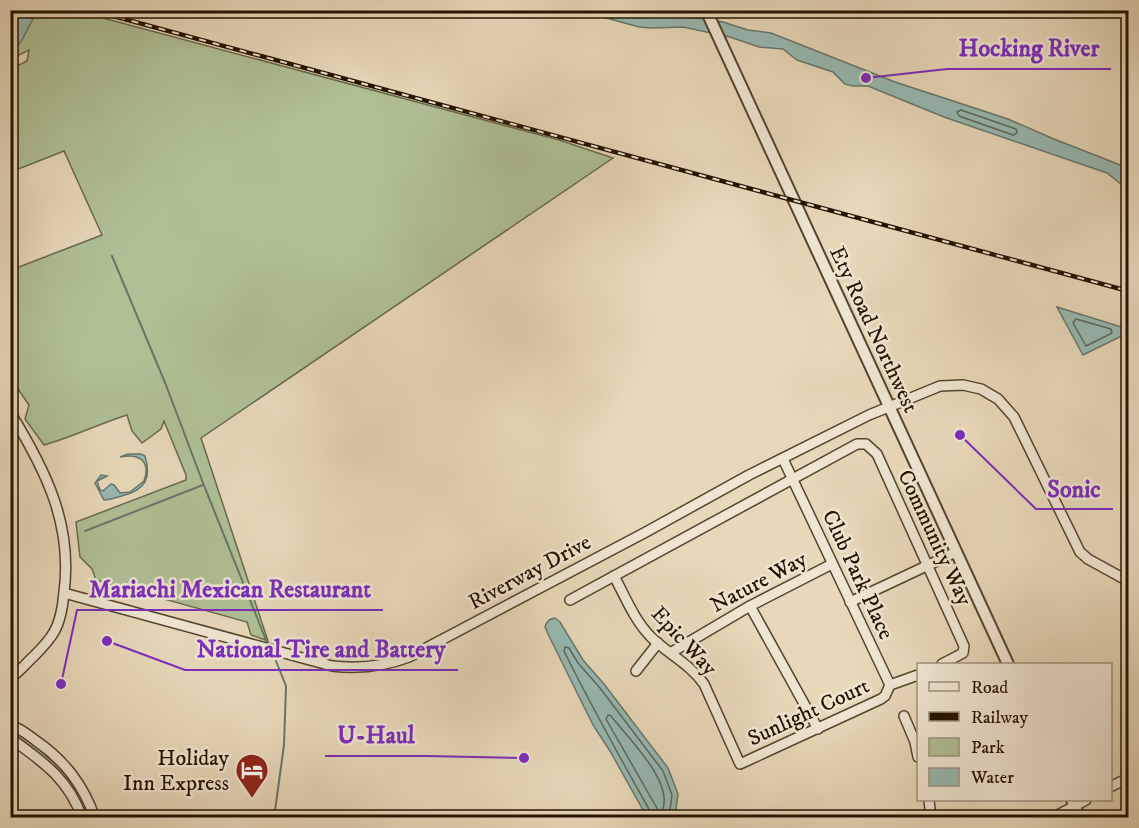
<svg xmlns="http://www.w3.org/2000/svg" width="1139" height="828" viewBox="0 0 1139 828" font-family="'IM FELL DW Pica',serif">
<style>
.green{fill:#afc095;stroke:#68694a;stroke-width:1.5}
.water{fill:#97b9b2;stroke:#68766b;stroke-width:1.5}
.lines{fill:none;stroke-linecap:round;stroke-linejoin:round}
.shore{stroke:#5c6659;stroke-width:1.5}
.stream{stroke:#68766b;stroke-width:2}
.minor-casing{stroke:#53442e;stroke-width:12}
.tertiary-casing{stroke:#53442e;stroke-width:14}
.minor{stroke:#efe6d2;stroke-width:9}
.tertiary{stroke:#efe6d2;stroke-width:10}
.rail-casing{stroke:#221200;stroke-width:4.5}
.rail{stroke:#efe6d2;stroke-width:2;stroke-dasharray:7;stroke-linecap:butt}
.labels{text-anchor:middle;stroke-width:5;stroke-linejoin:round;paint-order:stroke}
.street-label{font-size:22px;fill:#221200;stroke:#efe6d2}
.poi-label{font-size:22px;fill:#221200;stroke:#efe6d2;text-anchor:end}
.leader{fill:none;stroke:#7b2cbf;stroke-width:2}
.callout-dot{fill:#7b2cbf;stroke:#efe6d2;stroke-width:2}
.callout-label{font-size:24px;text-anchor:middle;font-weight:bold;fill:#7b2cbf;stroke:#efe6d2;stroke-width:5;stroke-linejoin:round;paint-order:stroke}
</style>
<rect width="100%" height="100%" fill="#e7d8b9"/>
<filter id="stains"><feTurbulence type="fractalNoise" baseFrequency=".00333" numOctaves="4"/><feColorMatrix values="0 0 0 0 .2 0 0 0 0 .09 0 0 0 0 .02 0 0 0 .5 -.17"/></filter>
<radialGradient id="worn" r=".72"><stop offset=".6" stop-color="#630" stop-opacity="0"/><stop offset="1" stop-color="#630" stop-opacity=".3"/></radialGradient>
<g class="green">
<path d="M11 11H39L52 15 57 11H77L559 140 613 158 201 438 268 641 251 635 247 622 96 580 92 569 80 557 76 522 186 480V475L164 421 161 429 142 443 132 431 127 415C99 424 72 437 44 445L25 419 29 405 11 379V270L102 235 64 151 11 172V69L27 61 29 50 11 59Z"/>
<polygon points="617,11 696,11 699,18 633,16"/>
<path d="M10 727C51 758 69 770 91 817H87C66 772 50 761 11 732Z"/>
</g>
<g class="water">
<polygon points="22,11 37,11 22,40 11,54 11,34"/>
<polygon points="581,11 617,11 633,16 699,18 723,22 748,30 771,33 895,82 1008,119 1054,139 1128,168 1128,187 1121,184 1107,173 944,117 868,86 853,86 845,84 833,72 797,60 783,49 759,47 730,37 683,27 652,28 639,27"/>
<polygon points="1057,307 1128,329 1128,333 1083,355"/>
<path d="M128 454H141L145 456C152 479 145 490 122 496 116 497 111 500 104 500L95 483 101 475 107 476 97 481 100 490 103 491 111 484 114 485 120 493 130 492 144 481C151 461 139 453 120 457Z"/>
<path d="M555 618 560 622 583 660 604 684 668 768 678 794 675 817H647L610 751 593 725 549 636 545 627C547 621 549 619 555 618Z"/>
</g>
<g class="lines">
<g class="shore">
<polygon points="961,110 1016,129 1017,133 1013,135 959,116 957,112"/>
<polygon points="1076,319 1111,329 1112,333 1086,346 1073,323"/>
<path d="M608 715 611 716C628 738 675 783 662 811L658 810 606 719Z"/>
<path d="M651 818V813C621 759 591 706 564 651L565 647 569 648 578 663 600 688 663 771 672 795 669 818"/>
</g>
<g class="stream">
<polyline points="112,256 166,385 203,483 268,645"/>
<polyline points="85,531 203,485"/>
<polyline points="274,818 284,745 286,686 276,661"/>
</g>
<g class="minor-casing">
<g id="minor">
<path d="M10 412C45 469 73 524 64 592 63 605 61 620 54 632 49 641 41 649 34 656 26 663 19 673 10 678"/>
<polyline points="783,459 890,685"/>
<path d="M614 576C625 596 634 620 651 637 668 654 690 664 704 684L740 764 881 699 885 696 890 685"/>
<path d="M64 593 332 666C359 669 383 667 409 657L646 532 749 475 869 415 906 400 940 386 963 385 981 389 998 399 1014 417 1080 552 1088 559 1128 581"/>
<polyline points="570,600 857,444 866,444 877,454 964,646 963,653 942,664"/>
<polyline points="850,602 956,552"/>
<polyline points="750,606 818,729"/>
<polyline points="672,652 750,606 832,564"/>
<polyline points="636,671 658,643"/>
<polyline points="890,685 918,675"/>
<polyline points="904,716 915,742 918,757"/>
<path d="M10 725C20 728 27 734 35 740 64 760 83 784 95 818"/>
<path d="M10 738C42 761 69 779 82 818"/>
<polyline points="1110,787 1128,778"/>
<polyline points="929,800 931,818"/>
<polyline points="1052,818 1086,800"/>
</g>
</g>
<g class="tertiary-casing">
<g id="tertiary">
<polyline points="706,10 1008,664"/>
<polyline points="1072,800 1080,818"/>
</g>
</g>
<use href="#minor" class="minor"/>
<use href="#tertiary" class="tertiary"/>
<g class="rail-casing">
<polyline id="rail" points="91,10 1128,291"/>
</g>
<use href="#rail" class="rail"/>
</g>
<defs>
<g id="hotel-pin" transform="scale(1.725)"><path d="M0 17L-7.5 6A9.5 9.5 0 1 1 7.5 6Z" fill="#8f2418" stroke="#efe6d2"/><path d="M-6-4.5h1.5V1H6V5H4.5V3h-9V5H-6ZM-4 0a1.8 1.8 0 1 1 3.6 0ZM.5 0V-2.5h3Q6-2.5 6 0Z" fill="#fff"/></g>
</defs>
<g fill-rule="evenodd">
<use href="#hotel-pin" x="252" y="770"/>
</g>
<g class="labels">
<g class="street-label">
<text transform="translate(875 329) rotate(65)" y="8">Ety Road Northwest</text>
<text transform="translate(936 537) rotate(65)" y="8">Community Way</text>
<text transform="translate(529 571) rotate(-28)" y="8">Riverway Drive</text>
<text transform="translate(859 574) rotate(65)" y="8">Club Park Place</text>
<text transform="translate(758 581) rotate(-28)" y="8">Nature Way</text>
<text transform="translate(685 640) rotate(47)" y="8">Epic Way</text>
<text transform="translate(808 711) rotate(-25)" y="8">Sunlight Court</text>
</g>
<g class="poi-label">
<text x="229" y="765">Holiday<tspan x="229" dy="25">Inn Express</tspan></text>
</g>
</g>
<path class="leader" d="M866 78L947 69H1111M960 435L1036 509H1113M61 684L77 610H383M107 641L185 670H458M524 758L426 756H325"/>
<g class="callout-dot">
<circle cx="866" cy="78" r="6"/>
<circle cx="960" cy="435" r="6"/>
<circle cx="61" cy="684" r="6"/>
<circle cx="107" cy="641" r="6"/>
<circle cx="524" cy="758" r="6"/>
</g>
<g class="callout-label">
<text x="1029" y="56">Hocking River</text>
<text x="1074" y="497">Sonic</text>
<text x="230" y="597">Mariachi Mexican Restaurant</text>
<text x="321" y="657">National Tire and Battery</text>
<text x="376" y="743">U-Haul</text>
</g>
<rect width="1139" height="828" fill="none" stroke="#e7d8b9" stroke-width="36"/>
<rect x="12" y="12" width="1115" height="804" fill="none" stroke="#221200" stroke-width="3"/>
<rect x="18" y="18" width="1103" height="792" fill="none" stroke="#221200" stroke-width="1.5"/>
<rect x="917" y="663" width="195" height="138" fill="#efe6d2" stroke="#9d917e" stroke-width="1.5"/>
<rect x="929" y="682" width="30" height="9" fill="#efe6d2" stroke="#9d917e" stroke-width="1.5"/>
<text x="971" y="693" font-size="18" fill="#221200">Road</text>
<rect x="929" y="712" width="30" height="9" fill="#221200" stroke="#9d917e" stroke-width="1.5"/>
<text x="971" y="723" font-size="18" fill="#221200">Railway</text>
<rect x="929" y="738" width="30" height="18" fill="#afc095" stroke="#9d917e" stroke-width="1.5"/>
<text x="971" y="753" font-size="18" fill="#221200">Park</text>
<rect x="929" y="768" width="30" height="18" fill="#97b9b2" stroke="#9d917e" stroke-width="1.5"/>
<text x="971" y="783" font-size="18" fill="#221200">Water</text>
<rect width="100%" height="100%" filter="url(#stains)"/>
<rect width="100%" height="100%" fill="url(#worn)"/>
</svg>
